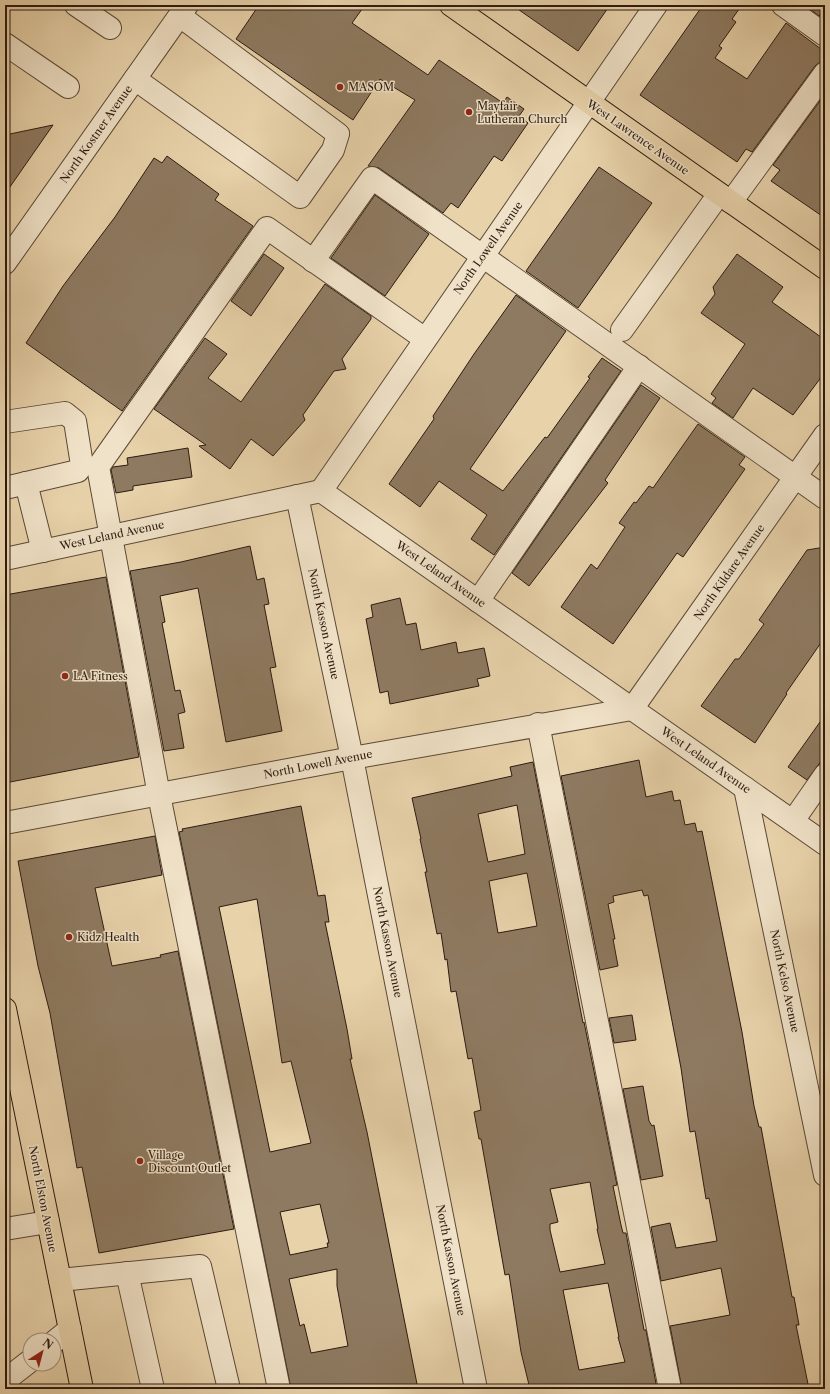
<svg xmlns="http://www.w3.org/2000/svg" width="830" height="1394" viewBox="0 0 830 1394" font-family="'Libre Caslon Text',serif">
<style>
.building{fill:#8e7a61;stroke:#2c1b11;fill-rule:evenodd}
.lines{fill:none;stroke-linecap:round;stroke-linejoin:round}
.minor-casing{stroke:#5b4937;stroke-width:24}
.major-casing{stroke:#2c1b11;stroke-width:24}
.minor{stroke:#f0e2c8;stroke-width:22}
.major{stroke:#e8d2aa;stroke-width:22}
.poi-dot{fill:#8f2418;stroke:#f0e2c8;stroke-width:1.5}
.labels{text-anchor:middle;stroke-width:3;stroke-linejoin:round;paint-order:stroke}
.poi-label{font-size:11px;fill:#2c1b11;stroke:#f0e2c8;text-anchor:start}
.street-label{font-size:11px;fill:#2c1b11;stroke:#f0e2c8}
</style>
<rect width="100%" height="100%" fill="#e8d2aa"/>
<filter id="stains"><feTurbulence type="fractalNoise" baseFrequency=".005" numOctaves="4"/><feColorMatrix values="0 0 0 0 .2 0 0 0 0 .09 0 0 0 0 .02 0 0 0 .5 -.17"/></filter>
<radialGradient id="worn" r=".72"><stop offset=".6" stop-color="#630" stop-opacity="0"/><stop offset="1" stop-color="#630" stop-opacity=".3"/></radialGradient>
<g class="building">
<polygon points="259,5 365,5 352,23 428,75 439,60 503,103 507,97 524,109 519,116 528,123 502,161 494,156 458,208 451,203 443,213 379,168 368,166 415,100 380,79 353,120 236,39"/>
<polygon points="512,5 610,5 578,51"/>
<polygon points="703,5 742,5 732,19 736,22 719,46 722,48 715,58 747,79 786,23 825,52 825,61 820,62 815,66 752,152 746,149 737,162 640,95"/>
<polygon points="805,5 825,5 825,8 819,16"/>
<polygon points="825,94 825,218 771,181 780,170 773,165"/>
<polygon points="53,125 5,194 5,135"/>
<polygon points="167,156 219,194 215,200 253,226 122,411 26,343 63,286 115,217 154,158 162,163"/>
<polygon points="599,167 652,203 578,308 526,271"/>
<polygon points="375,195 429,234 385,296 331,258"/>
<polygon points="264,254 284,268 251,316 231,301"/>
<polygon points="737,254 783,287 772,302 825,340 825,372 793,415 753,388 733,418 712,403 716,398 711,394 745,344 701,313 715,294 713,287"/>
<polygon points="325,284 371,316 371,319 342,359 346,369 334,371 303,415 305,420 273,456 251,439 230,469 199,446 206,445 154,409 205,338 227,354 208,378 241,402"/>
<polygon points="516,295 566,331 470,469 503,491 545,437 547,438 590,378 588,377 602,358 621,371 494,555 471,539 487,515 439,481 420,507 389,484 434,419 433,416 474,354"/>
<polygon points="641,385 660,398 605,480 608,483 529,586 512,573"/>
<polygon points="698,424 745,457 739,465 745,469 683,557 677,553 613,644 561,607 591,564 597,569 625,527 619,523 634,502 636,503 649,486 653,488"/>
<polygon points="188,448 192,477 133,486 133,490 116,493 111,470 113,467 128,465 127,458"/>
<polygon points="250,546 257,580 264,578 269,604 264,605 276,667 270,668 282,731 226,742 198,588 160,596 165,622 162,623 175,691 180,690 185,712 178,714 184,748 164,751 130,571 181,562"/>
<polygon points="825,547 825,637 786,693 787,694 755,743 701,706 735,659 739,659 764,624 759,620 807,550"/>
<polygon points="106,577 139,757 5,783 5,595"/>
<polygon points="400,598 406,625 416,623 421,650 456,642 458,653 484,648 490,676 477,679 479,686 390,704 388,691 380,693 366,619 373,617 371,605"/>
<polygon points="825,715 825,756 807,780 788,767"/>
<polygon points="639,760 646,797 672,791 674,801 680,800 685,825 695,823 697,832 702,831 742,1032 754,1106 759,1127 761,1127 792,1297 794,1297 799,1325 796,1325 809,1389 682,1389 670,1326 730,1315 721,1268 661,1281 651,1227 670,1223 676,1248 717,1241 709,1198 706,1199 695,1131 690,1132 681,1068 648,895 644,896 642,890 613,896 614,902 608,904 615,939 613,939 618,966 600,970 561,776"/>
<path d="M533 762 583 1023 584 1022 617 1185 613 1186 621 1225 623 1233H626L644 1330H646L657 1389H530L521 1352 509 1274 505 1275 481 1139H479L474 1112 481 1110 472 1058 468 1059 456 991 451 992 447 959 445 960 441 933 437 934 425 872H427L420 839H421L412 798 512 776 510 767ZM517 805 525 854 488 862 478 814ZM527 873 537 926 498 933 489 881ZM590 1182 598 1229H597L605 1264 560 1272 550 1230V1224L558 1222 550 1189ZM608 1283 619 1337H618L625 1362 579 1370 563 1290Z"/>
<path d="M301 806 318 896 325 895 329 922H325L347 1029 352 1059H350L367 1132 418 1389H291L179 832 183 831 182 829ZM257 899 282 1063 291 1061 311 1143 270 1152 219 907ZM320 1204 329 1243H327L328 1247 290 1255 280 1212ZM337 1269V1286L348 1346 311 1353 304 1324 300 1326 289 1279Z"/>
<polygon points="155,836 162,875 95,888 112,966 161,957 160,955 178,951 234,1229 99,1253 82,1167 77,1168 50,1013 38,966 18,861"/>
<polygon points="632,1015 636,1040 614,1043 609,1018"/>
<polygon points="643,1086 649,1121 652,1126 654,1125 663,1176 641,1180 623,1089"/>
</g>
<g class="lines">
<g class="minor-casing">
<g id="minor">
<polyline points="76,5 110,28"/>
<polyline points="783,5 825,35"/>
<polyline points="5,44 68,87"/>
<polyline points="135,79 300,197 333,150 338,134 180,16"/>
<polyline points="731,202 825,73"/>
<polyline points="313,261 372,178 825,498"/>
<polyline points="5,263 187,5"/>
<polyline points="622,330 719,194"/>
<polyline points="5,422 65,413 75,421 82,465 78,471 5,488"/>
<polyline points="26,483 43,551"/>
<polyline points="321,491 656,5"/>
<polyline points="297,496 352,758 476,1389"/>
<polyline points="5,559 321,491 825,844"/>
<polyline points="478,601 639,366"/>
<polyline points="538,724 670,1389"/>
<polyline points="745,788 825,1175"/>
<polyline points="793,821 825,775"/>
<polyline points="5,823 352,758 632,709 825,435"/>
<polyline points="5,1229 48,1222"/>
<polyline points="127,1273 153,1389"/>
<polyline points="60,1280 200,1266 229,1389"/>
<polyline points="54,1342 70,1329"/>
<polyline points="5,1385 12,1375 30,1361"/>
<polyline points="279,1389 159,795 98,467 267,228 425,339"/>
</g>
</g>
<g class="major-casing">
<g id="major">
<polyline points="451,5 825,268"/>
<polyline points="5,1009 82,1389"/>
</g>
</g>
<use href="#minor" class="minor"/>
<use href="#major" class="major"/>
</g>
<g class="poi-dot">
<circle cx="340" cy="87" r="4"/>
<circle cx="469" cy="112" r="4"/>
<circle cx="65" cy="676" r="4"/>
<circle cx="69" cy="937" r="4"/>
<circle cx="140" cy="1161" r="4"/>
</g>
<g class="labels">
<g class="poi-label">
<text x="348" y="91">MASOM</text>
<text x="477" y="110">Mayfair<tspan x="477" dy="13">Lutheran Church</tspan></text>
<text x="73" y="680">LA Fitness</text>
<text x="77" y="941">Kidz Health</text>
<text x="148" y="1159">Village<tspan x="148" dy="13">Discount Outlet</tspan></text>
</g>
<g class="street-label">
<text transform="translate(96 134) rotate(-55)" y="4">North Kostner Avenue</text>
<text transform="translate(638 137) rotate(35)" y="4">West Lawrence Avenue</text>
<text transform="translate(488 248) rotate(-55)" y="4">North Lowell Avenue</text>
<text transform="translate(112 535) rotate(-12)" y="4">West Leland Avenue</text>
<text transform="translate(729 572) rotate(-55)" y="4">North Kildare Avenue</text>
<text transform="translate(441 574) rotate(35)" y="4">West Leland Avenue</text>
<text transform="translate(324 624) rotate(78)" y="4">North Kasson Avenue</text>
<text transform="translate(706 760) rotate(35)" y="4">West Leland Avenue</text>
<text transform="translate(318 764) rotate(-11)" y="4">North Lowell Avenue</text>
<text transform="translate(388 942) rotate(79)" y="4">North Kasson Avenue</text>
<text transform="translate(785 981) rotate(78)" y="4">North Kelso Avenue</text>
<text transform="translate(43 1199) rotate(79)" y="4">North Elston Avenue</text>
<text transform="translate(451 1260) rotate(79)" y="4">North Kasson Avenue</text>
</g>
</g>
<rect width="830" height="1394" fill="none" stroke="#e8d2aa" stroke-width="20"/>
<rect x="6" y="6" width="818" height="1382" fill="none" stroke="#2c1b11" stroke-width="2"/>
<rect x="10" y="10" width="810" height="1374" fill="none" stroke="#2c1b11"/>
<g transform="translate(42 1352) rotate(36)"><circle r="19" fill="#f0e2c8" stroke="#a2927f"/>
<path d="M0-3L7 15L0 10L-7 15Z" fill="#8f2418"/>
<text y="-6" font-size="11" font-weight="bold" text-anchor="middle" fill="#2c1b11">N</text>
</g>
<rect width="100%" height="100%" filter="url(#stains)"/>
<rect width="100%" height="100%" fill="url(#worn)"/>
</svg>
